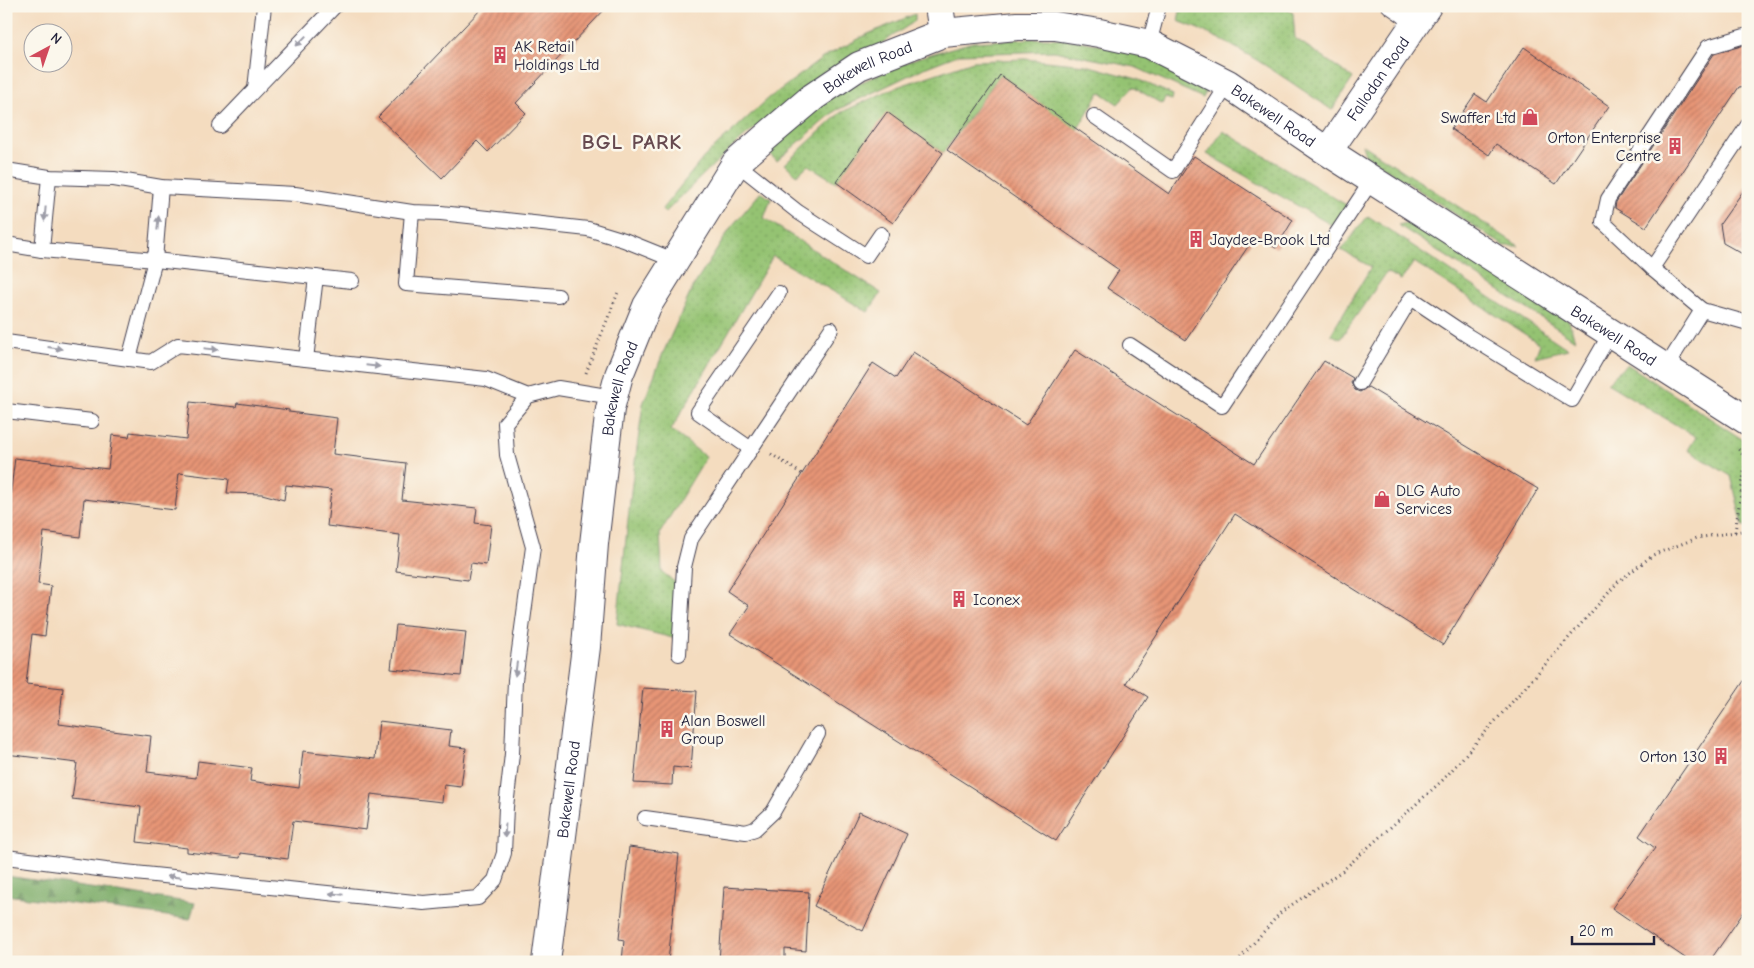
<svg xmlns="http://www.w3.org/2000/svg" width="1754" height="968" viewBox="0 0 1754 968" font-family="'Comic Neue',sans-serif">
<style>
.grass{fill:url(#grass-dots);stroke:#5b7256}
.forest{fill:url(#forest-firs);stroke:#4c6650}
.building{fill:url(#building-hatch)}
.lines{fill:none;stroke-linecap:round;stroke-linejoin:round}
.service-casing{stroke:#423e4f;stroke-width:16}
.minor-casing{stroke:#423e4f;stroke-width:30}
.tertiary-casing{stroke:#423e4f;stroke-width:30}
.path{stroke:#423e4f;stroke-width:3;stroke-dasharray:1 4;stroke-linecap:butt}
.service{stroke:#fff;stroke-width:14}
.minor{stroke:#fff;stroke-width:28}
.tertiary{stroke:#fff;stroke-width:28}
.oneway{fill:#9c9ca7}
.labels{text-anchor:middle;stroke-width:5;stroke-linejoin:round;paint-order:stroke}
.poi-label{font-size:16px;fill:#22223b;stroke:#fbf7ec;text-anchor:start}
.street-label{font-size:16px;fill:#22223b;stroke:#fbf7ec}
.district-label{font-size:21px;font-weight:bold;letter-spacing:1px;fill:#674a50;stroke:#fbf7ec}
</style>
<defs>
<pattern id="grass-dots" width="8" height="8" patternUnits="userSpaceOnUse" patternTransform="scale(1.25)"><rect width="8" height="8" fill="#94c372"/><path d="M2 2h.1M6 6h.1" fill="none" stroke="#7fa764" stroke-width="1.8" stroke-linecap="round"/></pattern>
<pattern id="forest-firs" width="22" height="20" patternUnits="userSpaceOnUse" patternTransform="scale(1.25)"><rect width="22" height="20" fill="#77a964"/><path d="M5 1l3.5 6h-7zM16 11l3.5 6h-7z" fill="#618954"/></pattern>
<pattern id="building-hatch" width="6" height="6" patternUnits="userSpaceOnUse" patternTransform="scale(1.25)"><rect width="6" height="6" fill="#e79576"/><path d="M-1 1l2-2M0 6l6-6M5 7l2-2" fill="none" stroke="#bb7962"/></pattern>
</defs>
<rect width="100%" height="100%" fill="#fbf7ec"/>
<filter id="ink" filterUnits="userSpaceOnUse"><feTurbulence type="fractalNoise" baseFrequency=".02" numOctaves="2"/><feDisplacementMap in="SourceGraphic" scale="10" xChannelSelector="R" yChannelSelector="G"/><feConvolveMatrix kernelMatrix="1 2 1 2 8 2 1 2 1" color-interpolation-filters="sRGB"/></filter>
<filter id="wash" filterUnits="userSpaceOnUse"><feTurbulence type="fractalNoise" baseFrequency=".0096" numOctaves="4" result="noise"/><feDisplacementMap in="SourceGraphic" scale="20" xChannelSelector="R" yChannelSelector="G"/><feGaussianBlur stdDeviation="1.12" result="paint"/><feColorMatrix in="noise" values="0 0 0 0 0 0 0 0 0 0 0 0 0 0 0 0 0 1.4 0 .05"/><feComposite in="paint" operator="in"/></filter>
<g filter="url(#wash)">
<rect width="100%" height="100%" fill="#f4dcbf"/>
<g class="grass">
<path d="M1181 6H1284L1293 13 1295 38 1353 78 1332 110C1283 77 1234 41 1178 21Z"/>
<path d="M915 14V21C870 52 823 80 778 111 736 140 701 177 665 213L662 209 704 157 769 98 824 57 868 34Z"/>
<polygon points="1045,38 1076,40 1146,55 1206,90 1203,98 1135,67 1054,51 960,54 924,68 835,111 777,161 766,151 834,94 917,58 973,42"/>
<polygon points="1025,59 1086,65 1137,79 1173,95 1172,100 1165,98 1162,104 1133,87 1118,104 1100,92 1077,130 1000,75 943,153 887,113 836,182 808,165 797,175 785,164 840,113 894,88 973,61"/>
<polygon points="1223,131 1348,206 1335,227 1207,154"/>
<polygon points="1362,144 1519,246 1504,246 1365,155"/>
<polygon points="761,192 771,199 764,218 881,293 868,312 773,256 671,430 706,457 660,533 662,572 676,583 673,638 617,624 631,491 643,404 663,353 693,287 732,226"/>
<polygon points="1368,216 1568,349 1535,357 1540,344 1414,262 1401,280 1387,272 1340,339 1331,334 1371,267 1341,250"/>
<polygon points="1412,222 1569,321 1575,340 1398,225"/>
<polygon points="1627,364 1748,443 1748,526 1743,526 1731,476 1688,450 1696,437 1607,383"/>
</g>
<polygon class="forest" points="6,876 195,903 190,919 6,895"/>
<g id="blocks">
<g class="building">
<polygon points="484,6 608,6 516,103 526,113 488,152 477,141 442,178 378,117"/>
<polygon points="1748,44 1748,86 1739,87 1646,227 1615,208 1616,202 1714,54"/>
<polygon points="1524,47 1609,106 1556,184 1496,144 1489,155 1451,129 1475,94 1487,102"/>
<polygon points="1000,75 1169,194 1194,156 1293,220 1276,248 1255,236 1186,340 1107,288 1119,270 947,150"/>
<polygon points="887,112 943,153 893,223 836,182"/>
<polygon points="1748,184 1748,257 1723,243 1720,224"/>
<polygon points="1075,350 1254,464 1324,361 1353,378 1351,383 1355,390 1360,392 1368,387 1538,489 1443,645 1235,514 1126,683 1148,697 1056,841 730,634 749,606 727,591 873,363 896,378 913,352 1026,425"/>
<polygon points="190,402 236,407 237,403 289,410 289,412 337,418 333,454 406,463 402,500 477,508 475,523 491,525 486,565 471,563 468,580 396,571 400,535 327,526 331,490 286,485 284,500 262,494 227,493 229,479 179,473 175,510 84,499 80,537 44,532 38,584 51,586 45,636 32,634 26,684 63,688 59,724 151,736 147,772 196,778 198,761 252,768 250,781 299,788 303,751 375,759 379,721 451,730 449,746 466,748 461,787 444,785 442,802 371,794 366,830 293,821 288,859 241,853 240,858 187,852 187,848 137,842 141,807 72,799 77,763 6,754 6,528 15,458 108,469 112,435 129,437 130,432 186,439"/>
<polygon points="396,625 466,632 461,676 391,669"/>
<polygon points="1748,675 1748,906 1709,962 1691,962 1612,908 1655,848 1639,836"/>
<polygon points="643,688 697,691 691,769 673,767 672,785 634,783"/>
<polygon points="859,812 907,834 863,931 814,906"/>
<polygon points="629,847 679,854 668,962 622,962 624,940 619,939"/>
<polygon points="724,887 809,892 806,951 785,949 785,962 719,962"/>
</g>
</g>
</g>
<g filter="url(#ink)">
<use href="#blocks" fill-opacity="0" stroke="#423e4f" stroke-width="1"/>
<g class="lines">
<g class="service-casing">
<g id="service">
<polyline points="1389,6 1415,24"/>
<polyline points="1149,44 1159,6"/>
<polyline points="255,89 264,6"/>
<polyline points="1094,116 1173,171 1228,84"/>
<polyline points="220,126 335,6"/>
<polyline points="736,163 798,212 866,256 881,234"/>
<polyline points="6,170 49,177 114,179 161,187 295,194 412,212 441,213 588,229 624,240 676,261"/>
<polyline points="412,212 406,284 558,296"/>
<polyline points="6,244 42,250 155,260 352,281"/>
<polyline points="42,250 49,177"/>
<polyline points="1652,268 1603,222 1608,199 1708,47 1748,35"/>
<polyline points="1702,310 1748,323"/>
<polyline points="6,342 151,362 178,345 486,379 528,396"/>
<polyline points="1130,345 1222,406 1372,180"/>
<polyline points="129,359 155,260 161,187"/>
<polyline points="306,359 316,277"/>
<polyline points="1665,369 1702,310 1652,268 1748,125"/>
<polyline points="1360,383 1411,298 1465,334 1572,400 1610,334"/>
<polyline points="6,411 92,421"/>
<polyline points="751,449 698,412 779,293"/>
<polyline points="679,654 684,567 691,539 831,329"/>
<polyline points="645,818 746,832 755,829 773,812 818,734"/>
<polyline points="6,857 106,870 424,903 478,898 495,880 504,853 506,807 512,754 515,680 533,547 507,455 505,423 528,396 558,388 613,397"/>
</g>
</g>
<g class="minor-casing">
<g id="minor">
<polyline points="939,6 943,33"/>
<path id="s1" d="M1328 151 1427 6"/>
</g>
</g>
<g class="tertiary-casing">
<g id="tertiary">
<path id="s2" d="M546 962 586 647 594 544 606 441 610 409 619 375 647 306 736 163 767 136 813 97 859 66 943 33 1017 26H1055L1099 33 1149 44 1228 84 1319 146 1748 421"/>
</g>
</g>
<g class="path">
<polyline points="586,373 619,290"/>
<polyline points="771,454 802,474"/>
<polyline points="1735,532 1746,459 1737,447"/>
<polyline points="1237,962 1281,912 1342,871 1444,779 1618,582 1653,555 1697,538 1748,530"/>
</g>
<use href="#service" class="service"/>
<use href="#minor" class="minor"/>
<use href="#tertiary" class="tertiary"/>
</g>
<defs><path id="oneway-solid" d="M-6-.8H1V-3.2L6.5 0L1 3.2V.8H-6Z" transform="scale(1.25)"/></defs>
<g class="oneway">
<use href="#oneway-solid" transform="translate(301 41) rotate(134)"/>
<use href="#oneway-solid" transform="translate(45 214) rotate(95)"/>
<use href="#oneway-solid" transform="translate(158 223) rotate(-85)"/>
<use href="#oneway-solid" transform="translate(55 348) rotate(8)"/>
<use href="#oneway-solid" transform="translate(211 349) rotate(6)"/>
<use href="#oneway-solid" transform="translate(373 366) rotate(6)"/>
<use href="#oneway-solid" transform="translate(516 669) rotate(98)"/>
<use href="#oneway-solid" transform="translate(505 831) rotate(93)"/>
<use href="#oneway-solid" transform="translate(174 877) rotate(-174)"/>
<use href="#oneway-solid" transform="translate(336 894) rotate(-174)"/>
</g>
</g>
<defs>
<g id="building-bare" transform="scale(1.35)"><path d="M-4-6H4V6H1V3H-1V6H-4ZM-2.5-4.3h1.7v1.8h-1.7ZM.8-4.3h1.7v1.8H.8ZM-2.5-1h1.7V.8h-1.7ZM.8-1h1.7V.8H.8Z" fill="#d1495b" stroke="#fbf7ec" stroke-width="2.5" paint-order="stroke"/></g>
<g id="shop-bare" transform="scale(1.35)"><path d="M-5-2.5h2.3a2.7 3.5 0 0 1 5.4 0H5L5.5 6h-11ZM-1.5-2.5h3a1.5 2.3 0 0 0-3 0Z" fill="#d1495b" stroke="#fbf7ec" stroke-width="2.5" paint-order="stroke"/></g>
</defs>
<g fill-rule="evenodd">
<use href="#building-bare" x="500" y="55"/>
<use href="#shop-bare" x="1530" y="117"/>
<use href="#building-bare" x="1675" y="146"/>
<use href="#building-bare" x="1196" y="239"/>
<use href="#shop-bare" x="1382" y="499"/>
<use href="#building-bare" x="959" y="599"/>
<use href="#building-bare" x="667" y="729"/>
<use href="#building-bare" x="1721" y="756"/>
</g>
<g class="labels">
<g class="poi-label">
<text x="514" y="52">AK Retail<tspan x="514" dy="18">Holdings Ltd</tspan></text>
<text x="1516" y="123" text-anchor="end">Swaffer Ltd</text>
<text x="1661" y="143" text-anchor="end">Orton Enterprise<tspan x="1661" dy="18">Centre</tspan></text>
<text x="1210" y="245">Jaydee-Brook Ltd</text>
<text x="1396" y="496">DLG Auto<tspan x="1396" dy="18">Services</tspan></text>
<text x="973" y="605">Iconex</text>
<text x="681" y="726">Alan Boswell<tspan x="681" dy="18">Group</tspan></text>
<text x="1707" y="762" text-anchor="end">Orton 130</text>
</g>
<g class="street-label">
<text dy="6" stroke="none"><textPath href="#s2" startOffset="999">Bakewell Road</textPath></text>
<text dy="6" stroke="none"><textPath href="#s1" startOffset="88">Fallodan Road</textPath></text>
<text dy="6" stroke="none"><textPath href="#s2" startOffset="1434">Bakewell Road</textPath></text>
<text dy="6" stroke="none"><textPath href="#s2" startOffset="1839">Bakewell Road</textPath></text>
<text dy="6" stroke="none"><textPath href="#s2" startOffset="579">Bakewell Road</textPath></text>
<text dy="6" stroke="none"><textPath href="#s2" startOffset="174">Bakewell Road</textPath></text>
</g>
<g class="district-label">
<text x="632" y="149">BGL PARK</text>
</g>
</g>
<rect width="1754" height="968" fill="none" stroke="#fbf7ec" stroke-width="25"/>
<g transform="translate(48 48) rotate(40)"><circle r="24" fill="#fbf7ec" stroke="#a4a2a5"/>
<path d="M0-4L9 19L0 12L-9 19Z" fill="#d1495b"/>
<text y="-8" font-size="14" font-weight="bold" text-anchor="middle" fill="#22223b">N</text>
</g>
<path d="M1572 936v8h82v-8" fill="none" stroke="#22223b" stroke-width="2.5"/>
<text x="1579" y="936" font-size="15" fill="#22223b" stroke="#fbf7ec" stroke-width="4" paint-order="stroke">20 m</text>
</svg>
